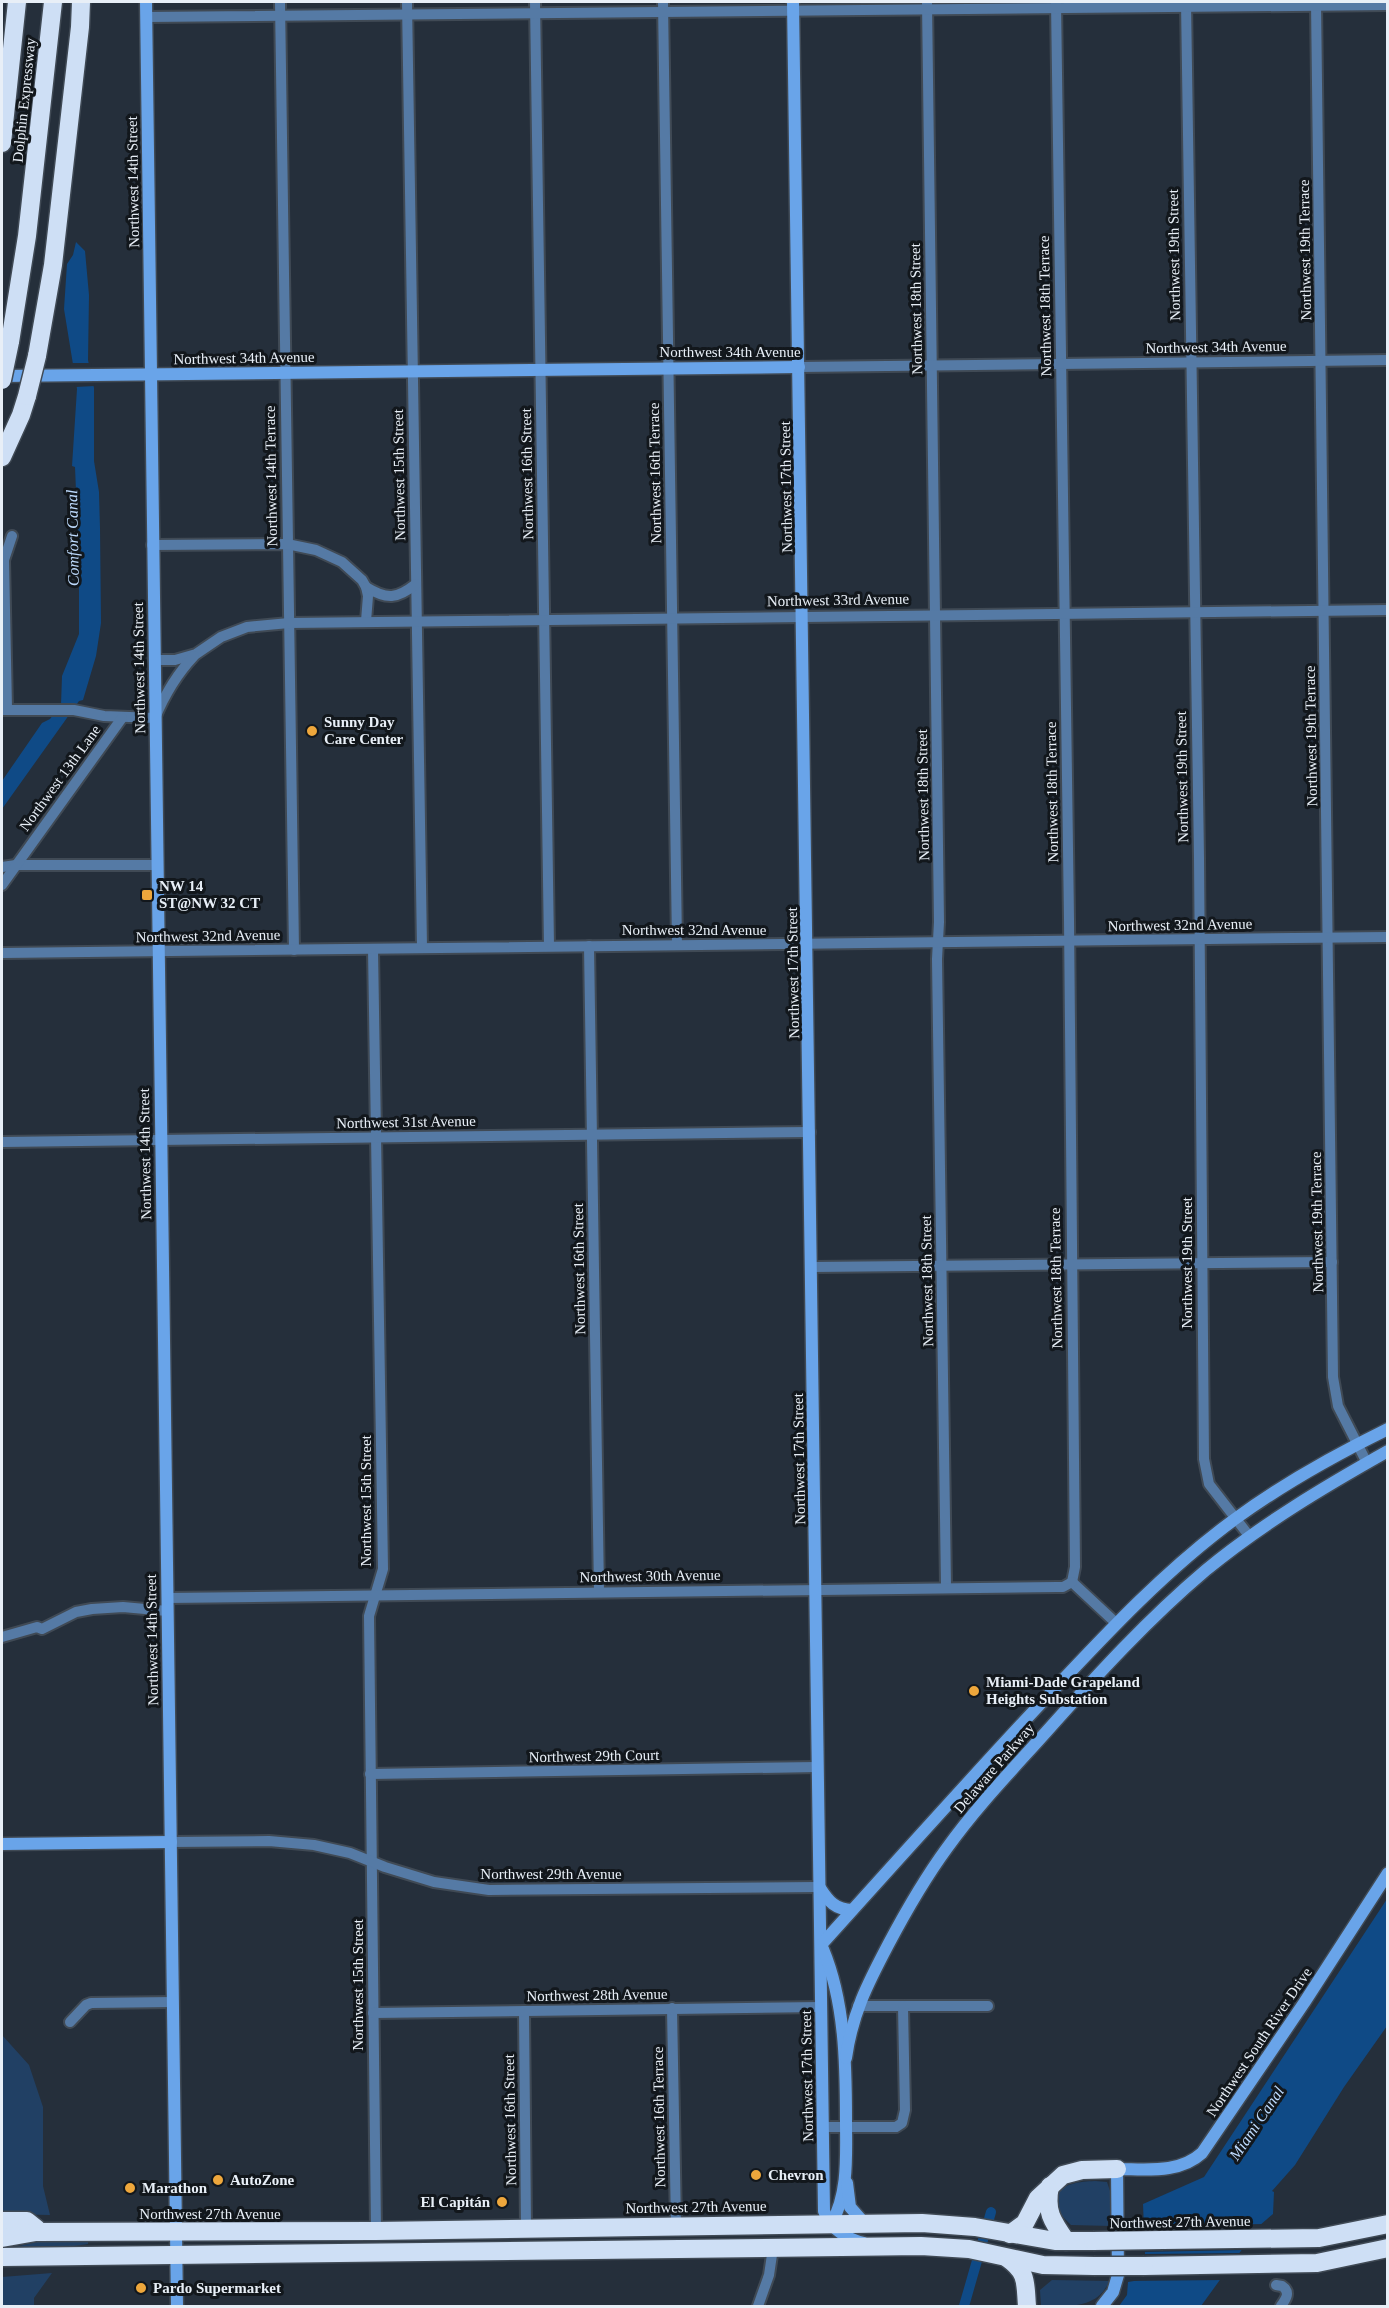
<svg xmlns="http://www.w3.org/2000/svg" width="1389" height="2308" viewBox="0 0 1389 2308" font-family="Georgia,serif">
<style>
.green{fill:#214064}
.water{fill:#0f4a86}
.pier{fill:#252f3b}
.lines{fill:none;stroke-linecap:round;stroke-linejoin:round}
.canal{stroke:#0f4a86;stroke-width:10}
.street-casing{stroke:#404a55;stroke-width:14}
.secondary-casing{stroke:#404a55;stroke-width:15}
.highway-casing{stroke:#404a55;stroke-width:21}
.street{stroke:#557aa5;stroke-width:10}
.secondary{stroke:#69a4e9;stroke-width:12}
.highway{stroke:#cedff5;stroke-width:18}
.highway-bridge-casing{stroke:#404a55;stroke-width:21;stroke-linecap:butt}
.highway-bridge{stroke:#cedff5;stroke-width:18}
.poi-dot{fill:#eea73c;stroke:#12171c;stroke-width:2}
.labels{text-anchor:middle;stroke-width:6;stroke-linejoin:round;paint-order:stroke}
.street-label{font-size:15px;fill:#e8eff7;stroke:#12171c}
.poi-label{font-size:15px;font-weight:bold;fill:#e8eff7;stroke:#12171c;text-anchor:start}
.water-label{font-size:16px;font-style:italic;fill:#bedbfe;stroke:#12171c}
</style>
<rect width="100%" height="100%" fill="#252f3b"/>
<g class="green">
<polygon points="2,2035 29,2065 43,2107 43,2186 50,2215 2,2214"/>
<path d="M1095 2181 1107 2182 1110 2191 1111 2226 1071 2225 1061 2215 1054 2198C1064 2182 1079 2182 1095 2181Z"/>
<polygon points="88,2241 88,2244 68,2247 15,2247 37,2242"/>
<polygon points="52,2273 34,2298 34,2306 2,2306 2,2277"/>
<path d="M1052 2280 1109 2281C1099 2308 1069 2307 1041 2306L1040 2290Z"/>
</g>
<g class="water">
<polygon points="76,242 85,251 89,295 88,360 94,388 94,461 99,492 100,528 101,623 96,656 83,700 79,701 2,809 2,781 42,723 50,719 61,705 62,676 79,634 79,562 75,467 72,466 77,389 64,309 67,264 73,255"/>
<polygon points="1387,1899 1387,2026 1344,2087 1295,2165 1272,2191 1274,2192 1273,2214 1259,2226 1201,2306 1119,2306 1127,2295 1128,2282 1146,2279 1143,2204 1204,2177"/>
</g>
<g class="pier">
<polygon points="70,363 91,363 95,386 75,387"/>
<polygon points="1265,2224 1245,2250 1142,2252 1141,2226"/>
<polygon points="1243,2253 1224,2280 1125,2281 1143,2276 1142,2254"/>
</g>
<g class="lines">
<polyline class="canal" points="964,2306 991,2212"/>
<g class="street-casing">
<g id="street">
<polyline points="280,2 294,950"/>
<polyline points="407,2 422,948"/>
<polyline points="535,2 549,946"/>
<polyline points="663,2 677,944"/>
<polyline points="927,2 939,922 937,959 946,1587"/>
<polyline points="1056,2 1069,919 1075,1567 1072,1582"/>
<polyline points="1186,2 1199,858 1204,1459 1209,1484 1250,1537"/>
<polyline points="1316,2 1333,1377 1338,1406 1367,1463"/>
<polyline points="146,17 1388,5"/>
<polyline points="799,367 1388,360"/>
<polyline points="152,545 287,544 316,550 342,562 362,580 366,587 368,596 366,621"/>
<path d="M366 587C387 600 397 599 416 584"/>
<polyline points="154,660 175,660 196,654 221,637 247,627 289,623 1388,610"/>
<polyline points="7,709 4,560 12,536"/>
<path d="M2 710H74L104 716 155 718C165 694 176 675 194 656"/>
<polyline points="2,867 16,865 158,865"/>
<polyline points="2,885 122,718"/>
<polyline points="589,946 599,1592"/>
<polyline points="373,949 383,1569 369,1616 376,2231"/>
<polyline points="2,953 1388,937"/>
<polyline points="2,1142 810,1132"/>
<polyline points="812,1267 1332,1262"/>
<polyline points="1072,1582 1116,1623"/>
<polyline points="167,1598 1057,1587 1063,1587 1072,1582"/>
<polyline points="2,1637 37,1627 42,1629 76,1612 92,1609 123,1607 167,1611"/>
<polyline points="370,1774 818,1767"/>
<polyline points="171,1842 269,1841 314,1845 350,1853 385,1867 434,1882 489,1890 819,1887"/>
<polyline points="858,2006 988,2006"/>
<polyline points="672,2008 676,2225"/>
<polyline points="524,2011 526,2228"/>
<polyline points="373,2013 821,2007"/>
<polyline points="70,2022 86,2005 91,2003 173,2002"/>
<polyline points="824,2127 896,2127 902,2123 905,2110 903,2006"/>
<path d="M1276 2285 1282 2286C1291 2292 1286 2299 1281 2306"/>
<polyline points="758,2306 769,2275 773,2248"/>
</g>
</g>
<g class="secondary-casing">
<g id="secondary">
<polyline points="146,2 177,2306"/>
<path d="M793 2 824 2211C830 2229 847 2239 864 2243"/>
<polyline points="2,376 799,367"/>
<polyline points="2,1844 171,1842"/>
<path d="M820 1888C829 1902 835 1909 852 1910"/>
<path d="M821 1945C895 1863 969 1780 1044 1700 1104 1636 1164 1571 1235 1519 1283 1484 1335 1455 1388 1429"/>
<path d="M823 1949C845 2002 846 2064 846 2121 846 2154 849 2194 831 2224"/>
<path d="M846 2058C852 2014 868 1983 888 1945 906 1911 925 1878 947 1848 977 1806 1013 1769 1047 1731 1097 1675 1148 1619 1206 1570 1262 1524 1324 1487 1388 1451"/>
<polyline points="847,2183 850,2207 865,2224"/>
<path d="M1102 2306 1113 2292 1118 2275 1117 2169C1146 2169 1179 2174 1202 2153L1304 2003 1388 1873"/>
</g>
</g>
<g class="highway-casing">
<g id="highway">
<polyline points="2,143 17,2"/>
<polyline points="10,342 27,236 53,2"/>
<polyline points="37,356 53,265 80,27 81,2"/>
<polyline points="2,457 21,415 27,396"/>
<path d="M1050 2186C1045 2211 1052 2221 1066 2241"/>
<polyline points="2,2221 27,2221 37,2229"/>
<polyline points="1010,2234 1025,2223 1038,2198 1063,2175 1082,2170 1117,2169"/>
<polyline points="2,2238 36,2232 376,2231 922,2223 975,2227 1055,2241 1093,2241"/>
<polyline points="1163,2240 1319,2238 1388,2224"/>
<polyline points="2,2257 921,2246 969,2249 1043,2265 1094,2266"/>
<path d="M1007 2258C1028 2273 1025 2282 1027 2306"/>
<polyline points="1144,2266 1317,2263 1388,2248"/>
</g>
</g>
<use href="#street" class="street"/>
<use href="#secondary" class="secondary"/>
<use href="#highway" class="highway"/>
<g class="highway-bridge-casing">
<g id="highway-bridge">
<polyline points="2,380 10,342"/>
<polyline points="27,396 37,356"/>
<polyline points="1093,2241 1163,2240"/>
<polyline points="1094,2266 1144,2266"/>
</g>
</g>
<use href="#highway-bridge" class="highway-bridge"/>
</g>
<g class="poi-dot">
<circle cx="312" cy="731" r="6"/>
<rect x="141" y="889" width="12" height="12" rx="3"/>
<circle cx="974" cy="1691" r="6"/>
<circle cx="756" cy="2175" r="6"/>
<circle cx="218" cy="2180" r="6"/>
<circle cx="130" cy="2188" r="6"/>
<circle cx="502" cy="2202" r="6"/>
<circle cx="141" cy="2288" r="6"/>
</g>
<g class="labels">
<g class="street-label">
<text transform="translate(24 100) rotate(-84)" y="5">Dolphin Expressway</text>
<text transform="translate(133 182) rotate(-91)" y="5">Northwest 14th Street</text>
<text transform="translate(1305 250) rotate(-91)" y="5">Northwest 19th Terrace</text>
<text transform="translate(1174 255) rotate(-91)" y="5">Northwest 19th Street</text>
<text transform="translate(1045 306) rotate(-91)" y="5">Northwest 18th Terrace</text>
<text transform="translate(916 309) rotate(-91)" y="5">Northwest 18th Street</text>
<text transform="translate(1216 347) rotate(-1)" y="5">Northwest 34th Avenue</text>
<text x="730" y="357">Northwest 34th Avenue</text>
<text transform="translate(244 358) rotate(-1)" y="5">Northwest 34th Avenue</text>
<text transform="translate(655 473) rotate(-91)" y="5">Northwest 16th Terrace</text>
<text transform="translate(527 474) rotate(-91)" y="5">Northwest 16th Street</text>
<text transform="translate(399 475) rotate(-91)" y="5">Northwest 15th Street</text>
<text transform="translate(271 476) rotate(-91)" y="5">Northwest 14th Terrace</text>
<text transform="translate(786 487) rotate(-91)" y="5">Northwest 17th Street</text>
<text transform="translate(838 600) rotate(-1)" y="5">Northwest 33rd Avenue</text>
<text transform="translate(139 668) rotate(-91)" y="5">Northwest 14th Street</text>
<text transform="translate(1311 736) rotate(-91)" y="5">Northwest 19th Terrace</text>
<text transform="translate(1182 777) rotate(-91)" y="5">Northwest 19th Street</text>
<text transform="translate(60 778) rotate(-54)" y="5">Northwest 13th Lane</text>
<text transform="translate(1052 792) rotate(-91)" y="5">Northwest 18th Terrace</text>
<text transform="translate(923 795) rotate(-91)" y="5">Northwest 18th Street</text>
<text transform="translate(1180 925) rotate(-1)" y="5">Northwest 32nd Avenue</text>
<text x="694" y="935">Northwest 32nd Avenue</text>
<text transform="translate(208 936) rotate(-1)" y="5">Northwest 32nd Avenue</text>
<text transform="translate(793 973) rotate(-91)" y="5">Northwest 17th Street</text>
<text transform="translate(406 1122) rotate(-1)" y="5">Northwest 31st Avenue</text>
<text transform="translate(145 1154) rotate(-91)" y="5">Northwest 14th Street</text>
<text transform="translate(1317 1222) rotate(-91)" y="5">Northwest 19th Terrace</text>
<text transform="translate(1187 1263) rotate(-90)" y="5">Northwest 19th Street</text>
<text transform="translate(579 1269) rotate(-91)" y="5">Northwest 16th Street</text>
<text transform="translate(1056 1278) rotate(-91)" y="5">Northwest 18th Terrace</text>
<text transform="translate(927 1281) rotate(-91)" y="5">Northwest 18th Street</text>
<text transform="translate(799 1459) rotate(-91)" y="5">Northwest 17th Street</text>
<text transform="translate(366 1501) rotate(-90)" y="5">Northwest 15th Street</text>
<text transform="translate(650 1576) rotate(-1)" y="5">Northwest 30th Avenue</text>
<text transform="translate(152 1640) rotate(-91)" y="5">Northwest 14th Street</text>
<text transform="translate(594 1756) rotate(-1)" y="5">Northwest 29th Court</text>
<text transform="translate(994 1768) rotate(-49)" y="5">Delaware Parkway</text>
<text x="551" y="1879">Northwest 29th Avenue</text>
<text transform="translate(358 1985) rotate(-90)" y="5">Northwest 15th Street</text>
<text transform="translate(597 1995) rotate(-1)" y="5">Northwest 28th Avenue</text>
<text transform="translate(1259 2042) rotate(-56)" y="5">Northwest South River Drive</text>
<text transform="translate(807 2076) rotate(-91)" y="5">Northwest 17th Street</text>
<text transform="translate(659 2117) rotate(-91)" y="5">Northwest 16th Terrace</text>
<text transform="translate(510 2120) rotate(-91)" y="5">Northwest 16th Street</text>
<text transform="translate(696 2207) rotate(-1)" y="5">Northwest 27th Avenue</text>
<text x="210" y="2219">Northwest 27th Avenue</text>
<text transform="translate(1180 2222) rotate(-1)" y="5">Northwest 27th Avenue</text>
</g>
<g class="poi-label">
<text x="324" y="727">Sunny Day<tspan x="324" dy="17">Care Center</tspan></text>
<text x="159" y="891">NW 14<tspan x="159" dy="17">ST@NW 32 CT</tspan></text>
<text x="986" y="1687">Miami-Dade Grapeland<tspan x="986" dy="17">Heights Substation</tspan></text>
<text x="768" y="2180">Chevron</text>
<text x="230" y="2185">AutoZone</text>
<text x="142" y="2193">Marathon</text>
<text x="490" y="2207" text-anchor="end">El Capitán</text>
<text x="153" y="2293">Pardo Supermarket</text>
</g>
<g class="water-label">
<text transform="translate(72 538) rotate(-91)" y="6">Comfort Canal</text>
<text transform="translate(1256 2123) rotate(-56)" y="6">Miami Canal</text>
</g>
</g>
<rect width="1389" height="2308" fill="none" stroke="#e8eff7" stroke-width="6"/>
</svg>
